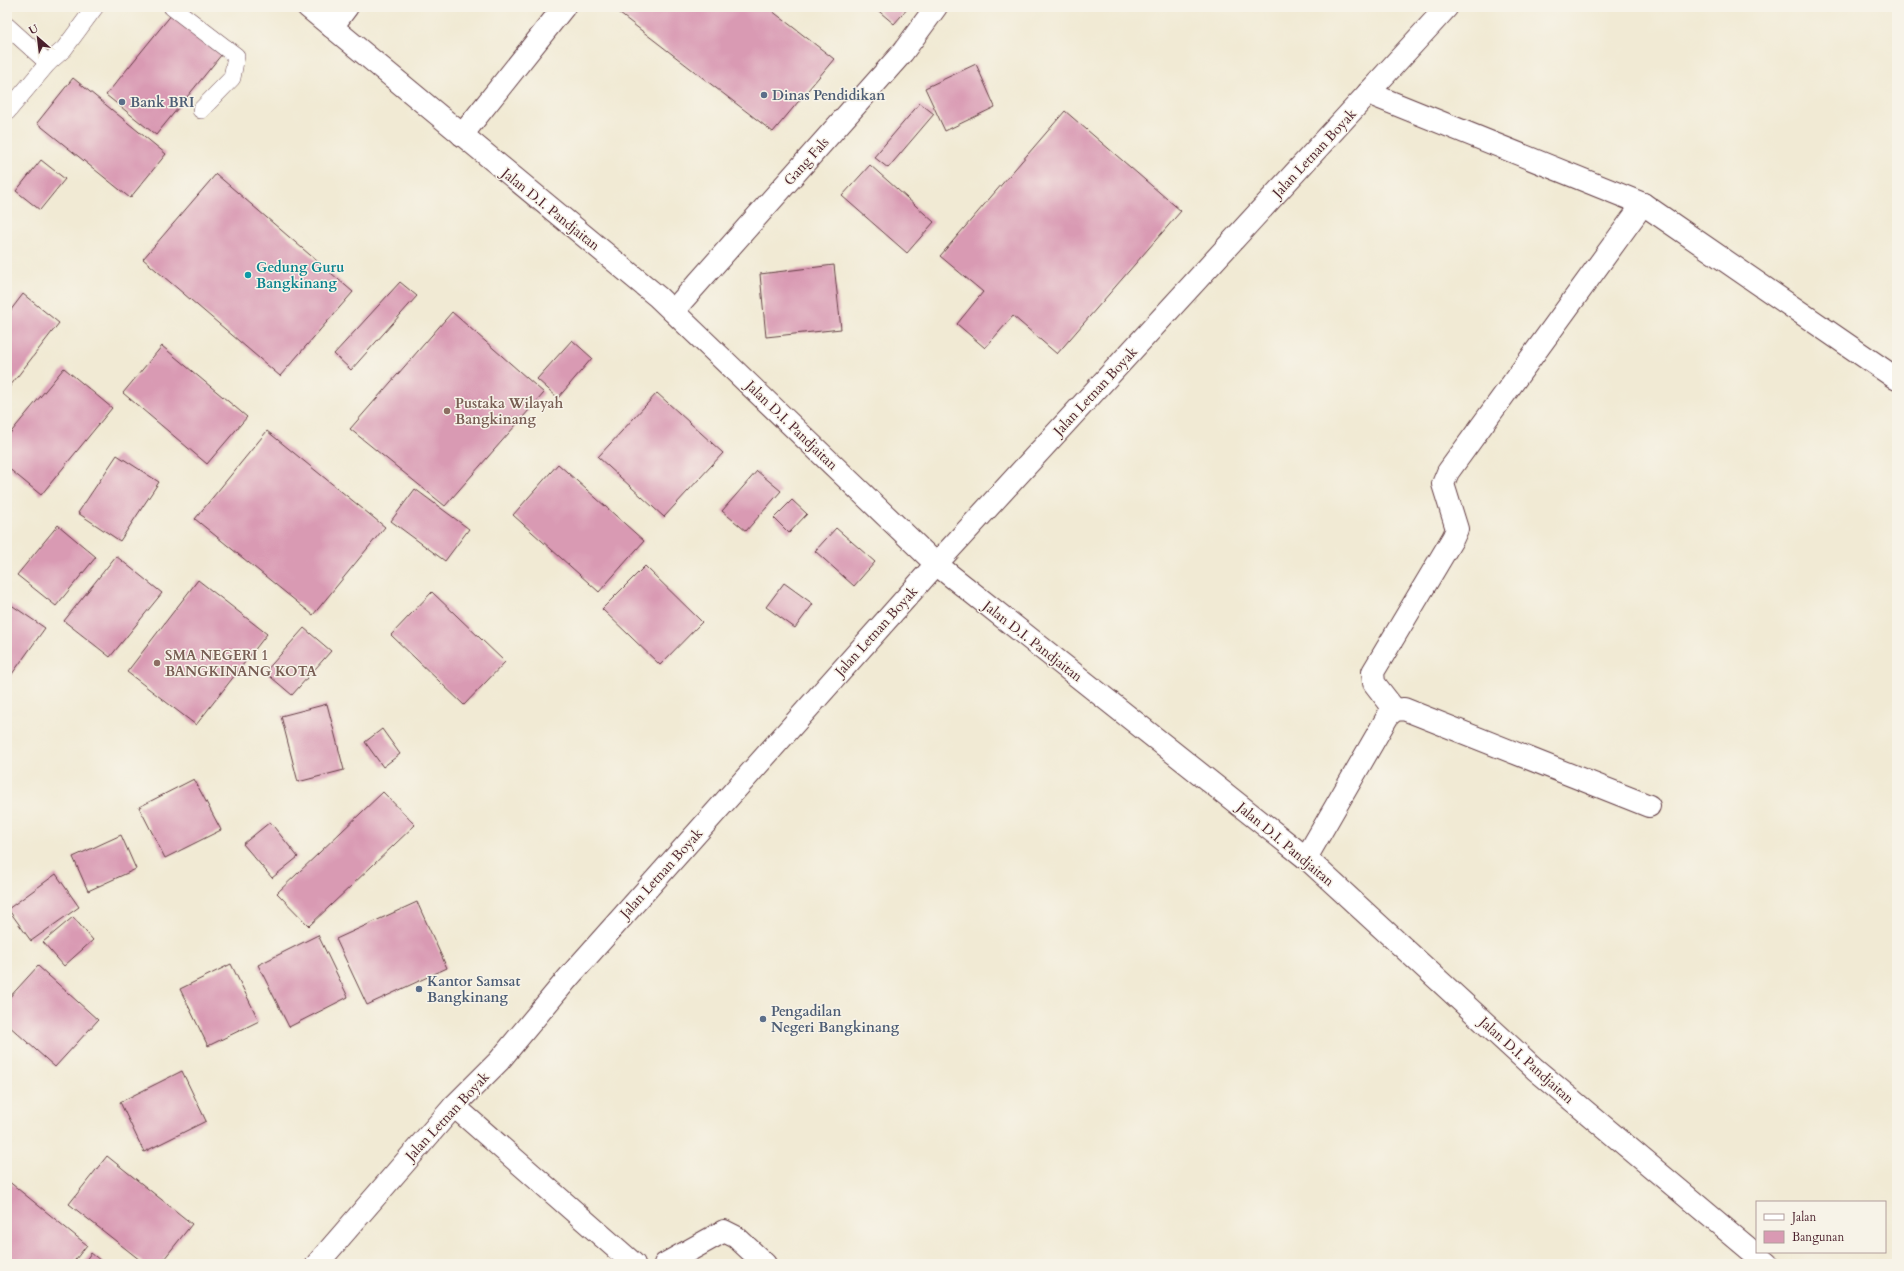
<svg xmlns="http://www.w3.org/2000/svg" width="1904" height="1271" viewBox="0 0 1904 1271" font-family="Cardo,serif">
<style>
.building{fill:#d99ab3}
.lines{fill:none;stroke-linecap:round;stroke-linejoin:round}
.service-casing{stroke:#633d44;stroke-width:18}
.minor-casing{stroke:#633d44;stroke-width:24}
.tertiary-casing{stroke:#633d44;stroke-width:24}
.service{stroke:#fff;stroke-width:17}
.minor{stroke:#fff;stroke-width:22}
.tertiary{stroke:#fff;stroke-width:22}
.service-dot{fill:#5c6f8a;stroke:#f7f3e8;stroke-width:1.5}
.culture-dot{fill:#0f9aa8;stroke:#f7f3e8;stroke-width:1.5}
.education-dot{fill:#8d6e63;stroke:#f7f3e8;stroke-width:1.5}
.labels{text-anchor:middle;stroke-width:3;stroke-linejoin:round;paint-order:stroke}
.service-label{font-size:14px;font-weight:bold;fill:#4e5e75;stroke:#f7f3e8;text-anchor:start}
.street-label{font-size:14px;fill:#4a1f2b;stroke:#f7f3e8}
.culture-label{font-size:14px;font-weight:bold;fill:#0d838f;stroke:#f7f3e8;text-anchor:start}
.education-label{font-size:14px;font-weight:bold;fill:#785e54;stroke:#f7f3e8;text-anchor:start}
</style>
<rect width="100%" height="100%" fill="#f7f3e8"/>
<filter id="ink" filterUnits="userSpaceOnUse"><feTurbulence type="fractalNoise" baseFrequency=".025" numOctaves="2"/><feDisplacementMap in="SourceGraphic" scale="8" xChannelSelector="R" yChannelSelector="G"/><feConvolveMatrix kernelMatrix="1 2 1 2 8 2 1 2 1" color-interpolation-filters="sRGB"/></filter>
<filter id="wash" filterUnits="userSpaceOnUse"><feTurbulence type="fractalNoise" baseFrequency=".012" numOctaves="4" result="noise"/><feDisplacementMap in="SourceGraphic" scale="16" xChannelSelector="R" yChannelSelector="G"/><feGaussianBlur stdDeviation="0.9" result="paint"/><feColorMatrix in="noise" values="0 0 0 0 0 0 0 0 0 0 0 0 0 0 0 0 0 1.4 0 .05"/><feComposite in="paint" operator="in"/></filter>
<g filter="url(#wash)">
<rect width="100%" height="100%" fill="#f1ead4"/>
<g id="blocks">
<g class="building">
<polygon points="611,7 767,7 834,59 773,132"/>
<polygon points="874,7 909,7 894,24"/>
<polygon points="172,14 222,54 156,135 106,95"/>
<polygon points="976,64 995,107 945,131 925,88"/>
<polygon points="73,78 166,154 130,198 37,123"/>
<polygon points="920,103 934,114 888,168 874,157"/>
<polygon points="1065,111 1181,211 1057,354 1013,316 985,348 957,324 983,292 940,256"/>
<polygon points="41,160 65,179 40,210 16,191"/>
<polygon points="870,165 934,222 907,253 842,196"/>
<polygon points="216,174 353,292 280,376 143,259"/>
<polygon points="834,265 841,329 766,337 760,274"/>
<polygon points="400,282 417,296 351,370 334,354"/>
<polygon points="23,294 59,323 7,390 7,315"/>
<polygon points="452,312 544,393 445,506 350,429"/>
<polygon points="572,340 592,358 558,398 537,379"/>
<polygon points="162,346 247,417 207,464 123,393"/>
<polygon points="64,368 112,408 41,495 7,467 7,437"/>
<polygon points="657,393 723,453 664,517 598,457"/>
<polygon points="267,431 385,527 313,615 195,519"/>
<polygon points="117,455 159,482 120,541 78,513"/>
<polygon points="558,464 644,541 599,592 513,515"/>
<polygon points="757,471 781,491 746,531 722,511"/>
<polygon points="415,489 469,529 445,561 391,521"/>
<polygon points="792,500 807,514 789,533 774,518"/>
<polygon points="58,525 96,557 56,606 17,575"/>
<polygon points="836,528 875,562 854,586 815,551"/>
<polygon points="116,556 162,593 110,657 64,621"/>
<polygon points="645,566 702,622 660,665 602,609"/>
<polygon points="198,580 267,634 196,725 127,672"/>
<polygon points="784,583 813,604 795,628 766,607"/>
<polygon points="432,592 505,662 464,705 391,635"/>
<polygon points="7,602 45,628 7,681"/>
<polygon points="304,628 331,651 292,695 265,672"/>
<polygon points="327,704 344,770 298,782 281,716"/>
<polygon points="382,729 400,754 383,767 365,742"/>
<polygon points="194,779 221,830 165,858 139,807"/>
<polygon points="383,792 415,825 309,926 277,893"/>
<polygon points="270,822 298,857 272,878 243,844"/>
<polygon points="121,835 136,869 88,891 73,857"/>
<polygon points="56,874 79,907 31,941 8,909"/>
<polygon points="417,902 447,968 367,1005 336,939"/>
<polygon points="73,917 93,940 64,966 43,942"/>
<polygon points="318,935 348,997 289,1027 258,965"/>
<polygon points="231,964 259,1021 208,1046 180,989"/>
<polygon points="38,966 98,1020 55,1067 7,1024 7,1000"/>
<polygon points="182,1071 206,1121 144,1152 120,1102"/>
<polygon points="107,1156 192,1224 160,1264 145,1264 69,1204"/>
<polygon points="7,1180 87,1245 72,1264 7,1264"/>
<polygon points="91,1253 105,1264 83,1264"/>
</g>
</g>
</g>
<g filter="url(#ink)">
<use href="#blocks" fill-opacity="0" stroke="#633d44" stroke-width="1"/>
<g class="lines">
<g class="service-casing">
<g id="service">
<polyline points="172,7 236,56 232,78 201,110"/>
<polyline points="7,26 48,63 64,49 95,7"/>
<polyline points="7,112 48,63"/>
</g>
</g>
<g class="minor-casing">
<g id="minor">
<polyline points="308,7 658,297 936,564 1306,858 1535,1069 1767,1264"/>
<polyline points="332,27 347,7"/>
<polyline points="1368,93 1643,204 1897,379"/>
<polyline points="462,135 564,7"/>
<polyline points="673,311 903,52 936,7"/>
<polyline points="1395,710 1374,683 1373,672 1453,538 1457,529 1443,484 1448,472 1643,204"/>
<polyline points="1306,858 1388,716 1395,710 1404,709 1649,806"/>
<polyline points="454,1106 634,1264"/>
<polyline points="665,1264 724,1231 736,1237 765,1264"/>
</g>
</g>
<g class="tertiary-casing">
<polyline id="tertiary" points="317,1264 454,1106 499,1061 568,978 938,562 1447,7"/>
</g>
<use href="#service" class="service"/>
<use href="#minor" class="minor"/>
<use href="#tertiary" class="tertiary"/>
</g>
</g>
<g class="service-dot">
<circle cx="764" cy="95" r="4"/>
<circle cx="122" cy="102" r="4"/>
<circle cx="419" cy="989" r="4"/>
<circle cx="763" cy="1019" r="4"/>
</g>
<circle class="culture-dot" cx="248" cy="275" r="4"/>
<g class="education-dot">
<circle cx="447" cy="411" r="4"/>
<circle cx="157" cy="663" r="4"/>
</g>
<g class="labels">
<g class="service-label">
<text x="772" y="100">Dinas Pendidikan</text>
<text x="130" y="107">Bank BRI</text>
<text x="427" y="986">Kantor Samsat<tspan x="427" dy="16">Bangkinang</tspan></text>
<text x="771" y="1016">Pengadilan<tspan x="771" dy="16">Negeri Bangkinang</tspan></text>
</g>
<g class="street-label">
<text transform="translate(1314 153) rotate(-47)" y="5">Jalan Letnan Boyak</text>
<text transform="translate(806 161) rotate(-48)" y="5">Gang Fals</text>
<text transform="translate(551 209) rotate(39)" y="5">Jalan D.I. Pandjaitan</text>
<text transform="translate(1095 391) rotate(-47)" y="5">Jalan Letnan Boyak</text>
<text transform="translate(792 425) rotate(44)" y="5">Jalan D.I. Pandjaitan</text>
<text transform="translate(876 631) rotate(-48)" y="5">Jalan Letnan Boyak</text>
<text transform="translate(1033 641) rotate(38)" y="5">Jalan D.I. Pandjaitan</text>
<text transform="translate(1286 844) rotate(40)" y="5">Jalan D.I. Pandjaitan</text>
<text transform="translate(661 873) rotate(-48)" y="5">Jalan Letnan Boyak</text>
<text transform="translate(1527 1060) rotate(42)" y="5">Jalan D.I. Pandjaitan</text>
<text transform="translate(447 1116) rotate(-47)" y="5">Jalan Letnan Boyak</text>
</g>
<g class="culture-label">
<text x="256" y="272">Gedung Guru<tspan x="256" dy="16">Bangkinang</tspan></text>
</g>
<g class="education-label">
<text x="455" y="408">Pustaka Wilayah<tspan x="455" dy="16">Bangkinang</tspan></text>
<text x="165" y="660">SMA NEGERI 1<tspan x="165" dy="16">BANGKINANG KOTA</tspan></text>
</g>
</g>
<rect width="1904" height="1271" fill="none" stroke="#f7f3e8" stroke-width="24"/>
<rect x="1756" y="1201" width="130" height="52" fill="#f7f3e8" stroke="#b29e9c"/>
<rect x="1764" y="1214" width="20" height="6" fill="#ffffff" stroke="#b29e9c"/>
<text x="1792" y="1221" font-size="12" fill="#4a1f2b">Jalan</text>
<rect x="1764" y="1231" width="20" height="12" fill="#d99ab3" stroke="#b29e9c"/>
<text x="1792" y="1241" font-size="12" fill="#4a1f2b">Bangunan</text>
<g transform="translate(38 38) rotate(332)" stroke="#f7f3e8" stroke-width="3" paint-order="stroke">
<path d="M0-3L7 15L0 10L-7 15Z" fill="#4a1f2b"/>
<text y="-6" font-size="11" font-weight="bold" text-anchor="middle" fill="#4a1f2b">U</text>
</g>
</svg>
